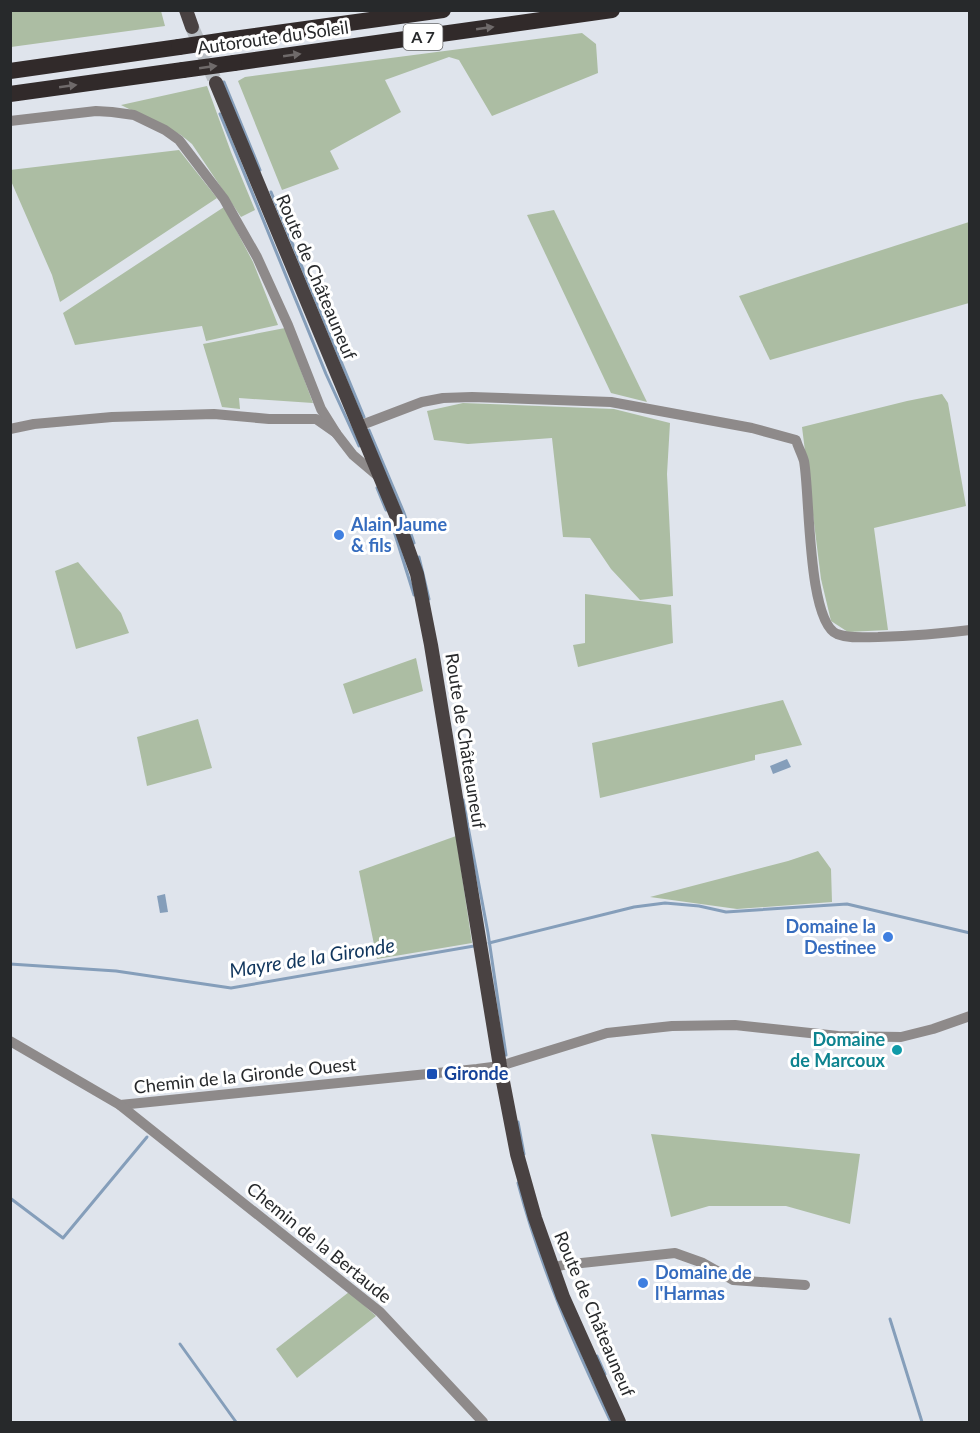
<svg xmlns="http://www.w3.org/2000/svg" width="980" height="1433" viewBox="0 0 980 1433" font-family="Lato,sans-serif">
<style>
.green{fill:#acbda3}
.water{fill:#859eba}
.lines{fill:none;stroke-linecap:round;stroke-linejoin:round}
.stream{stroke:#859eba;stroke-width:3}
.major-tunnel{stroke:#babfc5;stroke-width:14;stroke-dasharray:14 7;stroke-linecap:butt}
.minor{stroke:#8e8a8a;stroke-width:10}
.major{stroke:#494242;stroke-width:14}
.highway{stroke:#312a2a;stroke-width:16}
.highway-bridge{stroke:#312a2a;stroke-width:16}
.oneway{fill:#6f6a6a}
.shop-dot{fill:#3f7fe0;stroke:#fff;stroke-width:2}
.culture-dot{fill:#0f9aa8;stroke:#fff;stroke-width:2}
.transit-dot{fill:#1a4fb4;stroke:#fff;stroke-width:2}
.labels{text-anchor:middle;stroke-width:6;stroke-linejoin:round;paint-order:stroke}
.shield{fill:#fff;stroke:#68696b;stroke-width:1.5}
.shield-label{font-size:16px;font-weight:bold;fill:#27292b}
.street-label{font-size:18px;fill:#27292b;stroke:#fff}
.shop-label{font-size:18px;font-weight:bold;fill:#366cbe;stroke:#fff;text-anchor:start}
.culture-label{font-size:18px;font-weight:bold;fill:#0d838f;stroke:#fff;text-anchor:end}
.transit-label{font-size:18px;font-weight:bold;fill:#164399;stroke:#fff;text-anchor:start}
.water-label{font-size:20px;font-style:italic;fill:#11365d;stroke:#fff}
</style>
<rect width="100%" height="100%" fill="#dfe4ec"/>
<g class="green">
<polygon points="10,11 161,11 165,26 11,47"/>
<polygon points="582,33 596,44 598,73 492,116 459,60 449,57 385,80 401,112 330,151 339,169 282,190 238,81 245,77"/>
<polygon points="207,86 231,152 255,210 241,217 192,144 181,135 121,105"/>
<polygon points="179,150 217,198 60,302 52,275 11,181 10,170"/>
<polygon points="224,207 253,262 278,325 206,341 202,326 75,345 63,313"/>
<polygon points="554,210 647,402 611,393 527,215"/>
<polygon points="969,222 969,303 770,360 739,296"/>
<polygon points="285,328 313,403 239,398 240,409 222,407 203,344"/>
<polygon points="942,394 948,403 966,506 874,528 888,630 848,632 831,621 821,579 802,427 907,401"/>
<polygon points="463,403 614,409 670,423 667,474 673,596 640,600 611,569 590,538 563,537 552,438 468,444 434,440 427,411"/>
<polygon points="78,562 121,613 129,633 76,649 55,571"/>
<polygon points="585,594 671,605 673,643 578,667 573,645 585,643"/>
<polygon points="416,658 423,691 353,714 343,684"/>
<polygon points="783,700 802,745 755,755 755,760 600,798 592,743"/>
<polygon points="198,719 212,768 147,786 137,737"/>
<polygon points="456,836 472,943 377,959 359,871"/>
<polygon points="818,851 831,869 832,902 737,909 650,897 788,861"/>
<polygon points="651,1134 860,1154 850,1224 786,1206 709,1206 671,1217"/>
<polygon points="349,1292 376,1316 297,1378 276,1349"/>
</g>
<g class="water">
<polygon points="787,759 791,767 773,774 770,766"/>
<polygon points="165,894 168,912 160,913 157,896"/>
</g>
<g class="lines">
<g class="stream">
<polyline points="224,82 260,170"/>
<polyline points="220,114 326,374 359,446"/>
<polyline points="271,192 364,417"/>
<polyline points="369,430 404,513 414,543"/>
<polyline points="377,488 386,510"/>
<polyline points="393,528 414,595"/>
<polyline points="419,557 429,599"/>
<polyline points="463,800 488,933 506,1055"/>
<polyline points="489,943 634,907 665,903 699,906 726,912 847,904 970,933"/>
<polyline points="10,964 116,971 231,988 474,946"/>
<polyline points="518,1122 524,1154"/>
<path d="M518 1183C540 1266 574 1345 611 1422"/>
<polyline points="10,1198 63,1238 147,1137"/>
<polyline points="890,1319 922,1422"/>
<polyline points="180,1344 236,1422"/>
<polyline points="597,1356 605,1374"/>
</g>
<polyline class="major-tunnel" points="192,27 216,83"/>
<g class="minor">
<polyline points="10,121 96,111 112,112 134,115 165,130 179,140 224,199 257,257 288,325 321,409 336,433"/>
<path d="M359 426 422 402 443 398 472 397 611 402 752 428 796 440C798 447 802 454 804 461 810 492 807 621 837 634 850 639 864 637 878 637 909 636 939 634 970 630"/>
<polyline points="10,429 34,424 112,417 214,414 269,419 316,419 336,433 353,455 379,477"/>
<polyline points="10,1041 120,1105 477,1069 500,1066 607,1033 672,1026 735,1025 838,1036 901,1037 933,1029 970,1016"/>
<polyline points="120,1105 380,1312 483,1422"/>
<polyline points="552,1268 563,1265 675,1253 703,1263 733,1280 805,1285"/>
</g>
<g class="major">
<polyline points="186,10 192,27"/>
<polyline points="216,83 396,515 417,574 431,645 500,1066 517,1154 535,1218 563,1297 619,1422"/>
</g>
<g class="highway">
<polyline points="226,40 443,10"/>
<polyline points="234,63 612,10"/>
<polyline points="10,71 179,47"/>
<polyline points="10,94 183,70"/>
</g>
<g class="highway-bridge">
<polyline points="179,47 226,40"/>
<polyline points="183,70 234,63"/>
</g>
</g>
<defs><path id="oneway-solid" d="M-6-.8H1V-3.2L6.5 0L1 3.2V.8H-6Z" transform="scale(1.5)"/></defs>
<g class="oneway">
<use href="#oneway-solid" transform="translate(485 28) rotate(-8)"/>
<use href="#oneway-solid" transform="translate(292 55) rotate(-8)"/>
<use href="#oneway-solid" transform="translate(208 67) rotate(-8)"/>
<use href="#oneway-solid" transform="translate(68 86) rotate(-8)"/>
</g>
<g class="shop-dot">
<circle cx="339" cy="535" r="6"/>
<circle cx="888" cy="937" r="6"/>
<circle cx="643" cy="1283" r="6"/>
</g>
<circle class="culture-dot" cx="897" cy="1050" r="6"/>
<rect class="transit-dot" x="426" y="1068" width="12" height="12" rx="3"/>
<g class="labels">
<rect class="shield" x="403.5" y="24" width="39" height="26" rx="4.5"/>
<g class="shield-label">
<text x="423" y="43">A 7</text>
</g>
<g class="street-label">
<text transform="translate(273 38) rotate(-8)" y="6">Autoroute du Soleil</text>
<text transform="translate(316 277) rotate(67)" y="6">Route de Châteauneuf</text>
<text transform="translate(465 741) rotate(81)" y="6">Route de Châteauneuf</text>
<text transform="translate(245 1076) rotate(-6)" y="6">Chemin de la Gironde Ouest</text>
<text transform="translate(319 1243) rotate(39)" y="6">Chemin de la Bertaude</text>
<text transform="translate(594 1314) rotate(67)" y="6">Route de Châteauneuf</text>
</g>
<g class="shop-label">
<text x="351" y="531">Alain Jaume<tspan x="351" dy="21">&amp; fils</tspan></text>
<text x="876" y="933" text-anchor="end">Domaine la<tspan x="876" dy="21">Destinee</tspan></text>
<text x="655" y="1279">Domaine de<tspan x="655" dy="21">l'Harmas</tspan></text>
</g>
<g class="culture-label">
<text x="885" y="1046">Domaine<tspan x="885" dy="21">de Marcoux</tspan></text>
</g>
<g class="transit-label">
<text x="444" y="1080">Gironde</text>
</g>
<g class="water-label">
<text transform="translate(312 958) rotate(-9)" y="7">Mayre de la Gironde</text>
</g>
</g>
<rect width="980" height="1433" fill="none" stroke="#27292b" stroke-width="24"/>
</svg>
